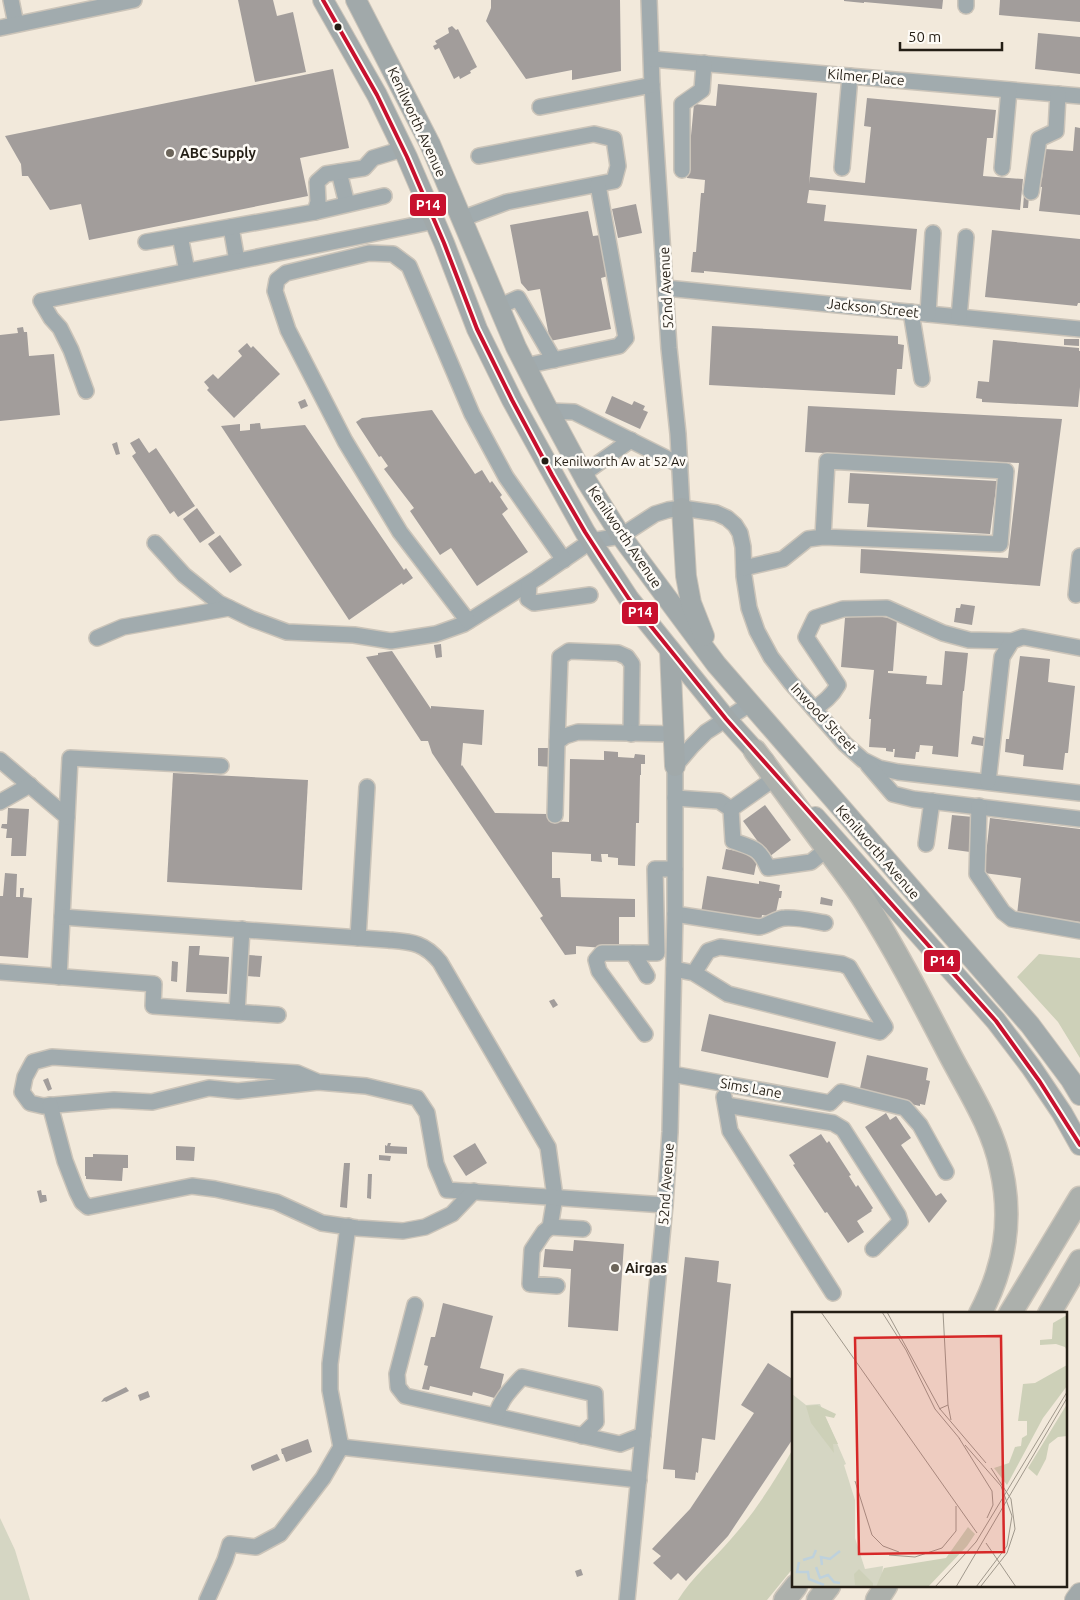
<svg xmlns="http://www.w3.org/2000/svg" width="1080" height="1600" viewBox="0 0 1080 1600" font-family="Ubuntu,sans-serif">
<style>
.green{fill:#d5d6c3}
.forest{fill:#cdd0b8}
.building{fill:#a29d9b}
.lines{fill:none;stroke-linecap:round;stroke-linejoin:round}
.minor-casing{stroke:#cbc4b9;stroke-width:18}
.major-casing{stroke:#cbc4b9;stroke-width:22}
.highway-casing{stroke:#cbc4b9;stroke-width:25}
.minor{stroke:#a1abae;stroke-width:15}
.major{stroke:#a1a9aa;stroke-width:20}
.highway{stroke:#acb0ac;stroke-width:22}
.bus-1-casing{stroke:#fefbf6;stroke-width:8}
.bus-1{stroke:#c8102e;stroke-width:4}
.bus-dot{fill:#241e15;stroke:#fefbf6;stroke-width:2}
.poi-dot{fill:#6c655a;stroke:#fefbf6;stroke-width:2}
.labels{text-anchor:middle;stroke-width:5;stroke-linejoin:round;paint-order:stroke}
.bus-label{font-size:13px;fill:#241e15;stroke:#fefbf6;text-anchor:start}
.street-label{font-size:14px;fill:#241e15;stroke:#fefbf6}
.poi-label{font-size:14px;font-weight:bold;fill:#241e15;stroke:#fefbf6;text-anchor:start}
.inset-river{fill:none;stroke:#bed1dc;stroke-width:2.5}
.inset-road{fill:none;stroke:#a0988c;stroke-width:1}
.view{fill:#d62828;fill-opacity:0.15;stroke:#d62828;stroke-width:2.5}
.inset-edge{fill:none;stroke:#241e15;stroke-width:2.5}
.line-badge{stroke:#fefbf6;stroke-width:2}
.badge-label{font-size:14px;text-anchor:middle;font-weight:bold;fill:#fff}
</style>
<rect width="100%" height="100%" fill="#f2e9db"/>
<polygon class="green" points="0,1518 15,1550 30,1600 0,1600"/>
<g class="forest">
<polygon points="1039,954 1080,958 1080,1058 1058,1022 1017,977"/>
<path d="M794 1447V1567L767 1600H678C692 1577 713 1560 731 1539 756 1511 776 1479 794 1447Z"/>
</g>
<g class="building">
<polygon points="238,0 273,0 277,16 293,12 306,72 255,82"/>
<polygon points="491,0 620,0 621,71 572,80 572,70 526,79 486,21 491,8"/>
<polygon points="844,0 943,0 942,9 864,2 864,3 844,1"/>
<polygon points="1000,0 1080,0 1080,22 999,15"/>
<polygon points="452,26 456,30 458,29 477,67 470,71 471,73 460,79 459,76 454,79 439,48 435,50 433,46 437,44 435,41 449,33 448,28"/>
<polygon points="1038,33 1080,37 1080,74 1035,69"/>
<polygon points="333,69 349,148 300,158 308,196 89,240 81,204 50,210 28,176 22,176 21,164 5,136"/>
<polygon points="718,84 817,93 809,184 810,177 865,183 871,127 864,126 867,98 996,110 993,138 987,138 983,176 1023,179 1020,210 809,190 807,203 826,205 824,221 917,229 911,290 704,271 704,273 691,272 693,252 696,252 701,193 704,193 705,180 687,178 694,104 716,106"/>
<polygon points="1075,127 1080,128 1080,215 1039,211 1042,187 1035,186 1036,179 1042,179 1045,149 1073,151"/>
<polygon points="1024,195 1029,196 1028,208 1023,208"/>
<polygon points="636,204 642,233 618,238 612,209"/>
<polygon points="588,211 593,236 601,235 608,276 601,278 611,329 550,341 540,289 528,291 521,283 510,225"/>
<polygon points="992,230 1080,239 1080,303 1078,303 1077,306 985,297"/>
<polygon points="712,326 898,336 898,344 904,345 902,369 897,369 895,395 709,385"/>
<polygon points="23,327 24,332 27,332 29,356 54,354 60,415 0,421 0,335 18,333 17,328"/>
<polygon points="1064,339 1079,339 1079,346 1064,345"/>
<polygon points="993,340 1079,348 1079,351 1080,351 1080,387 1078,407 982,402 982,399 976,398 978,381 989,382"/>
<polygon points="247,343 251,348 253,346 280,374 234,418 207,390 209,388 204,382 213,374 218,379 242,356 238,351"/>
<polygon points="612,396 632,405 634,401 645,406 643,410 648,412 640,429 605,413"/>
<polygon points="305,399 308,406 301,409 298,402"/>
<polygon points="808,406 1062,419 1040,586 860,573 861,549 1008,558 1019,463 805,452"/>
<polygon points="432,410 475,474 482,470 490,483 492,481 502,495 500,497 508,509 502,514 528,552 477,586 451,548 440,555 410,511 414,508 384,469 388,466 381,456 379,457 356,422 362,418"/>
<polygon points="260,423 261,429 305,425 404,570 406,568 413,578 403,585 402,583 349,620 221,426 240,424 240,431 250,430 250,424"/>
<polygon points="139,438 149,453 156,448 195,506 178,517 174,511 170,514 132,456 136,453 130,443"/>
<polygon points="117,442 120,454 116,455 112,444"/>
<polygon points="850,473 997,481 990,534 867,527 869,504 848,503"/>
<polygon points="197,508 215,533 200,543 183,519"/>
<polygon points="220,535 242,565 230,573 208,544"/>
<polygon points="961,604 975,606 972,625 954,622 956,608 960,608"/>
<polygon points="861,614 897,619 893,671 888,671 888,673 927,676 926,684 942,685 945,651 968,653 964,691 963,691 958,757 932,754 933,746 920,745 919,752 916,752 915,759 894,757 895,749 893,749 893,752 886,751 886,748 869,747 871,719 869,719 874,670 841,667 845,618"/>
<polygon points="441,644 442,657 436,658 434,645"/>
<polygon points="392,651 431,709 431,706 484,710 482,745 463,743 461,766 462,765 495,813 547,814 551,821 569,822 570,759 604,760 604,751 618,752 618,757 634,758 635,754 645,755 645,764 641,764 641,775 640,775 639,823 636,823 635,866 618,865 618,858 608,857 608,854 601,854 602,862 591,861 591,854 552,852 552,878 560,878 561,897 635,899 635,917 619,917 619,949 576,946 576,954 565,955 540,918 543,916 432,753 428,741 421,741 366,657 378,655 378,653"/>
<polygon points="1020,656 1050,659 1048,682 1075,686 1068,753 1065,753 1063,770 1023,766 1024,755 1005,752 1006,739 1009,739"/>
<polygon points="973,736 984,738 983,746 971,744"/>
<polygon points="538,748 551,748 551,767 538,766"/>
<polygon points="173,773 308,780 302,890 167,882"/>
<polygon points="765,805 791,840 769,857 743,821"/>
<polygon points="8,808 29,809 26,856 11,856 12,838 6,838 7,829 1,828 2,824 7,824"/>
<polygon points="952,815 973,817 970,852 948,849"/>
<polygon points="990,818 1080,829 1080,922 1017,915 1021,878 984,873"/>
<polygon points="726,849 758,855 754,875 722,869"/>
<polygon points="5,873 17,874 16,897 20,897 20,888 24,888 23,897 32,898 28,958 0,956 0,896 3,896"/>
<polygon points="707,876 759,884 759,881 780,885 779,891 782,891 781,898 779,898 775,917 762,915 761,922 701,913"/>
<polygon points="821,897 833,900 832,906 820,904"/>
<polygon points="189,946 200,946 199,955 229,957 227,994 186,992"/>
<polygon points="249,955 262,956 260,977 247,976"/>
<polygon points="172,961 178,962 177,982 171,981"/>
<polygon points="554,999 558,1005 553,1008 549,1001"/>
<polygon points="709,1014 836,1042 828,1078 701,1051"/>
<polygon points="867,1055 928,1068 926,1080 930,1081 925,1105 920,1104 920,1106 859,1093"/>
<polygon points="48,1078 52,1089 48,1091 43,1080"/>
<polygon points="886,1113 890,1120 896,1116 911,1138 901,1145 936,1196 941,1193 947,1201 929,1223 865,1127"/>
<polygon points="821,1134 827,1143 829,1141 851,1175 849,1176 856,1187 858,1185 873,1208 871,1210 872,1211 857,1221 864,1232 848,1243 827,1212 825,1213 793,1165 795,1164 789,1155"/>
<polygon points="388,1143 391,1143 390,1146 407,1147 407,1154 385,1153 385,1145 387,1146"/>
<polygon points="475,1143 487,1163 466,1176 453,1156"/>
<polygon points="176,1146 195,1147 194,1161 176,1160"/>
<polygon points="93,1154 128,1155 128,1168 123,1168 122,1181 86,1179 86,1176 85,1176 85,1157 93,1157"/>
<polygon points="379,1155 391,1156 390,1161 379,1160"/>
<polygon points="344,1163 350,1163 347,1208 340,1207"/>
<polygon points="368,1174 372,1174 371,1199 367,1198"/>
<polygon points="41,1190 42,1195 46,1195 47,1201 40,1203 37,1191"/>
<polygon points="574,1240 624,1244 618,1331 568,1327 571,1269 543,1267 545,1249 573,1251"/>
<polygon points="685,1257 719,1261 717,1282 731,1284 715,1440 702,1438 698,1473 696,1472 695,1480 675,1478 675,1470 663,1469"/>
<polygon points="443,1303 493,1316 480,1368 504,1374 498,1399 473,1392 472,1396 430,1386 429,1390 422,1389 428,1366 424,1365 431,1337 435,1337"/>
<polygon points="768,1363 794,1380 794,1437 728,1536 686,1581 678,1573 671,1580 653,1563 661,1556 652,1549 690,1509 754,1413 741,1405"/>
<polygon points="126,1387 129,1391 106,1402 105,1401 101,1402 104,1398"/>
<polygon points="148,1391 150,1397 140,1401 138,1395"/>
<polygon points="308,1439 312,1452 286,1462 283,1454 282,1454 281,1449"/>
<polygon points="277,1454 280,1460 253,1471 251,1467 251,1465"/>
<polygon points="581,1569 583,1575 577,1577 575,1571"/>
</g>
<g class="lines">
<g class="minor-casing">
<g id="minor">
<polyline points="11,0 16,24"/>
<polyline points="649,0 652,85 669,348 678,434 682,508"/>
<polyline points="966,6 966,0"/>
<polyline points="0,28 134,0"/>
<polyline points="652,59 1080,96"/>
<polyline points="540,107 652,85"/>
<polyline points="842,168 850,76"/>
<polyline points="1002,168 1009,90"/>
<polyline points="682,170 682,104 702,90 704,63"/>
<polyline points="339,172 347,204"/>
<polyline points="1031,192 1039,139 1056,131 1058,94"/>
<polyline points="315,212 384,196"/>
<polyline points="461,219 507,202 614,181 618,166 614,139 594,134 479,156"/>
<polyline points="231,227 237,261"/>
<polyline points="180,236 187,271"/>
<polyline points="146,242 315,212 318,202 317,182 326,174 364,168 373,158 403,149"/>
<polyline points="666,288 1080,329"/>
<polyline points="498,307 518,298 554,360"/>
<polyline points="911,312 922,379"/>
<polyline points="928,314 933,233"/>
<polyline points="959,317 966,237"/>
<polyline points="525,366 619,346 626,338 598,185"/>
<polyline points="86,391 71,350 60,328 51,318 41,301 435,221"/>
<polyline points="549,411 574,412 680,465"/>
<polyline points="583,474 631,440"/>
<polyline points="155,543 184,575 219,603 252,619 287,632 354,635 391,641 436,634 464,624 537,578 591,541 621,536 655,514 668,510 682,508 716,513 727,518 735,525 740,533 743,547 744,576 749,608 757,631 771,657 791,683 845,744 863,760 879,768 898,772 1080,793"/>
<polyline points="744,568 783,559 808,539 823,537 1000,544 1006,471 827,461 823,537"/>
<polyline points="529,584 528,599 534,603 590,595"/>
<polyline points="1076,595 1080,556"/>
<polyline points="468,621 400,532 345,441 288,330 275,291 277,280 286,273 369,253 393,254 409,266 472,414 506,477 564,560"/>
<polyline points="97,638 123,627 229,608"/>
<path d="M814 709C824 702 832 696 838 685L806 637 815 618 843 609 887 608 943 633 969 640 1012 641"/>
<polyline points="557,742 560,657 569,651 618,653 627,657 632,664 631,734"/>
<polyline points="0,760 67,817 59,977"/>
<polyline points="868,765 893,794 913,799 1080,819"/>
<polyline points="988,782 1002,657 1012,641 1023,637 1080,648"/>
<path d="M675 798 719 801 731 809 733 841C752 848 759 847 768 868L811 862 827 849"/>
<polyline points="0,802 30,785"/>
<polyline points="979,806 977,874 1003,912 1012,919 1080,931"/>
<polyline points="731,809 775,778"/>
<polyline points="555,815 557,742 565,736 578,732 674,734"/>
<polyline points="67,817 70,758 221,766"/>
<polyline points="926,844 932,801"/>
<path d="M675 914 759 927C768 926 776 918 785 918 798 917 813 921 825 923"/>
<path d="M62 917 388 940C411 942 424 942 440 962L548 1147 555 1197 550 1227 544 1232 532 1250 530 1284 557 1286"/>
<polyline points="358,938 367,787"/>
<polyline points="633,953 647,976"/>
<polyline points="674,969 694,973 728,994 880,1032 885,1027 849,967 842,964 720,947 708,951 694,973"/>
<polyline points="0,972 154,984 153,1006 278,1015"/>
<polyline points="237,1012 242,929"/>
<polyline points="645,1034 599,971 596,960 602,953 657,953 655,869 675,869"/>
<polyline points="672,1074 830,1103 841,1092 905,1108 920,1125 946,1172"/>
<polyline points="318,1082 297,1073 52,1057 33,1062 25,1077 22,1092 30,1103 43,1106 114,1100 152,1102 209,1088 238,1091 318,1082 366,1086 417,1098 427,1113 436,1164 447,1190 665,1205"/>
<polyline points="724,1097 730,1131 833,1293"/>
<polyline points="50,1105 65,1161 77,1192 82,1202 88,1207 192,1186 215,1189 276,1202 322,1223 357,1228 403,1231 425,1227 452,1214 474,1191"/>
<polyline points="726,1105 833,1123 843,1129 898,1215 900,1222 873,1249"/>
<polyline points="550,1227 583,1229"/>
<polyline points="415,1305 397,1374 398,1387 405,1396 620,1444 643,1435"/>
<path d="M496 1416C500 1400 511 1389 522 1377L595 1394 596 1422 582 1436"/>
<polyline points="341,1447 639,1480"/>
<polyline points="207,1600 225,1560 230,1544 256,1547 280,1534 323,1478 341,1447 330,1390 330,1364 348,1226"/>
<polyline points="627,1600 665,1205 670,1132 675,914 675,766 692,746 706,732 750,704"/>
</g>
</g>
<g class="major-casing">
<g id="major">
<polyline points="323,0 377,95 407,157 444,243 477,329 512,400 585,532 629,599 726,719 765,762"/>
<polyline points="356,0 430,144 516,347 545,404 587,482 621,536 716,664 1030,1025 1071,1080 1080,1095"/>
<polyline points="682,508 686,576 691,603 704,636"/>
<polyline points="670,650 675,766"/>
<polyline points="815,817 996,1021 1031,1067 1062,1113 1080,1145"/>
<polyline points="1075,1600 1080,1593"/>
</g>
</g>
<g class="highway-casing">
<g id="highway">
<path d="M755 751C780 784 804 818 829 851 841 868 855 885 866 903 897 952 923 1003 950 1055 969 1091 993 1128 1001 1168 1013 1220 1005 1267 980 1314"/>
<polyline points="1010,1314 1080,1198"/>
<polyline points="1049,1314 1080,1261"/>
<polyline points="785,1600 796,1586"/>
<polyline points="818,1600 829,1586"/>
<polyline points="877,1600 886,1586"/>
</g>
</g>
<use href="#minor" class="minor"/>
<use href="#major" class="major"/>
<use href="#highway" class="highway"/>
<g class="bus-1-casing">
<polyline id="bus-1" points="323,0 377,95 407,157 444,243 477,329 512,400 552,475 585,532 605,563 629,599 726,719 996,1021 1040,1082 1080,1145"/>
</g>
<use href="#bus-1" class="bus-1"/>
</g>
<g class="bus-dot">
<circle cx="338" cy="27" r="4.5"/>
<circle cx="545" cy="461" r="4.5"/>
</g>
<g class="poi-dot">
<circle cx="170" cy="153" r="5"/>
<circle cx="615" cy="1268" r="5"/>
</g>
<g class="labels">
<g class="bus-label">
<text x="554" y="466">Kenilworth Av at 52 Av</text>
</g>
<g class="street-label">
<text transform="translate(866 77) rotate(5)" y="5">Kilmer Place</text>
<text transform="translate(417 122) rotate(65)" y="5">Kenilworth Avenue</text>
<text transform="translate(666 288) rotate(-93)" y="5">52nd Avenue</text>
<text transform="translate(873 308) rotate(6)" y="5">Jackson Street</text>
<text transform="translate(625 537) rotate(56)" y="5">Kenilworth Avenue</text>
<text transform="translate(824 718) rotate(47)" y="5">Inwood Street</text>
<text transform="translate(878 852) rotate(49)" y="5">Kenilworth Avenue</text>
<text transform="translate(751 1088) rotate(10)" y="5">Sims Lane</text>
<text transform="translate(666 1184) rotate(-86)" y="5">52nd Avenue</text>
</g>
<g class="poi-label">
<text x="180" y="158">ABC Supply</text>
<text x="625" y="1273">Airgas</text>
</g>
</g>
<g transform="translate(792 1312)">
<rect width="275" height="275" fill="#f2e9db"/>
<path d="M0 82 14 93 28 92 54 152 52 153 63 188V226L73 257 91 254 89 275H0Z" fill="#d5d6c3"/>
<path d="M275 3V39L273 35 264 32 248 33V28L260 27 261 11ZM275 53V74L251 106 215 173 202 156 217 151 223 135 229 134 230 126 235 123V109H226L231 72 243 71ZM275 92V124L266 125 257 132 254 147 245 164 236 156ZM25 93 44 102 42 106 33 104 46 132H41L42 141 19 111 14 94ZM176 215 183 222 175 234 136 275H84L92 256 154 246ZM67 257 81 271V275L63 273 62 262Z" fill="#cdd0b8"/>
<path class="inset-river" d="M11 248 21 245 24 238M7 250 5 260H16L17 267 32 273M30 253 29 245 38 247 48 239M24 255 28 266 36 263 42 270 48 271"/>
<path class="inset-road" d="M29 0 185 221M90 0 114 38 143 97 168 127M95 0 148 97 194 151M156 93 159 108M147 97 156 93 151 0M167 126 200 179 201 193 195 206M173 133 209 174 220 204 215 234 184 275M63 169 80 223 91 234 107 240M194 231 224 275M97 243 123 245 150 236 164 219V194M189 274 215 241 223 217 219 187 199 156M143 275 184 230 275 80M164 275 275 86"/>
<path class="view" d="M209 24 212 240 67 242 63 26Z"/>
<rect width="275" height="275" class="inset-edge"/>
</g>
<g class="line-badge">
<rect x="409" y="193" width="38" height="24" rx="5" fill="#c8102e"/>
<rect x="621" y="601" width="38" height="24" rx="5" fill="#c8102e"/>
<rect x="923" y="949" width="38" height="24" rx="5" fill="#c8102e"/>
</g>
<g class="badge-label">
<text x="428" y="210">P14</text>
<text x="640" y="617">P14</text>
<text x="942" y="966">P14</text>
</g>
<path d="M900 42v8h102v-8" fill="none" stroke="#241e15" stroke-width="2.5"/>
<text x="908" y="42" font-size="15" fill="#241e15" stroke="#fefbf6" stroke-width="4" paint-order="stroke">50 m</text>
</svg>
